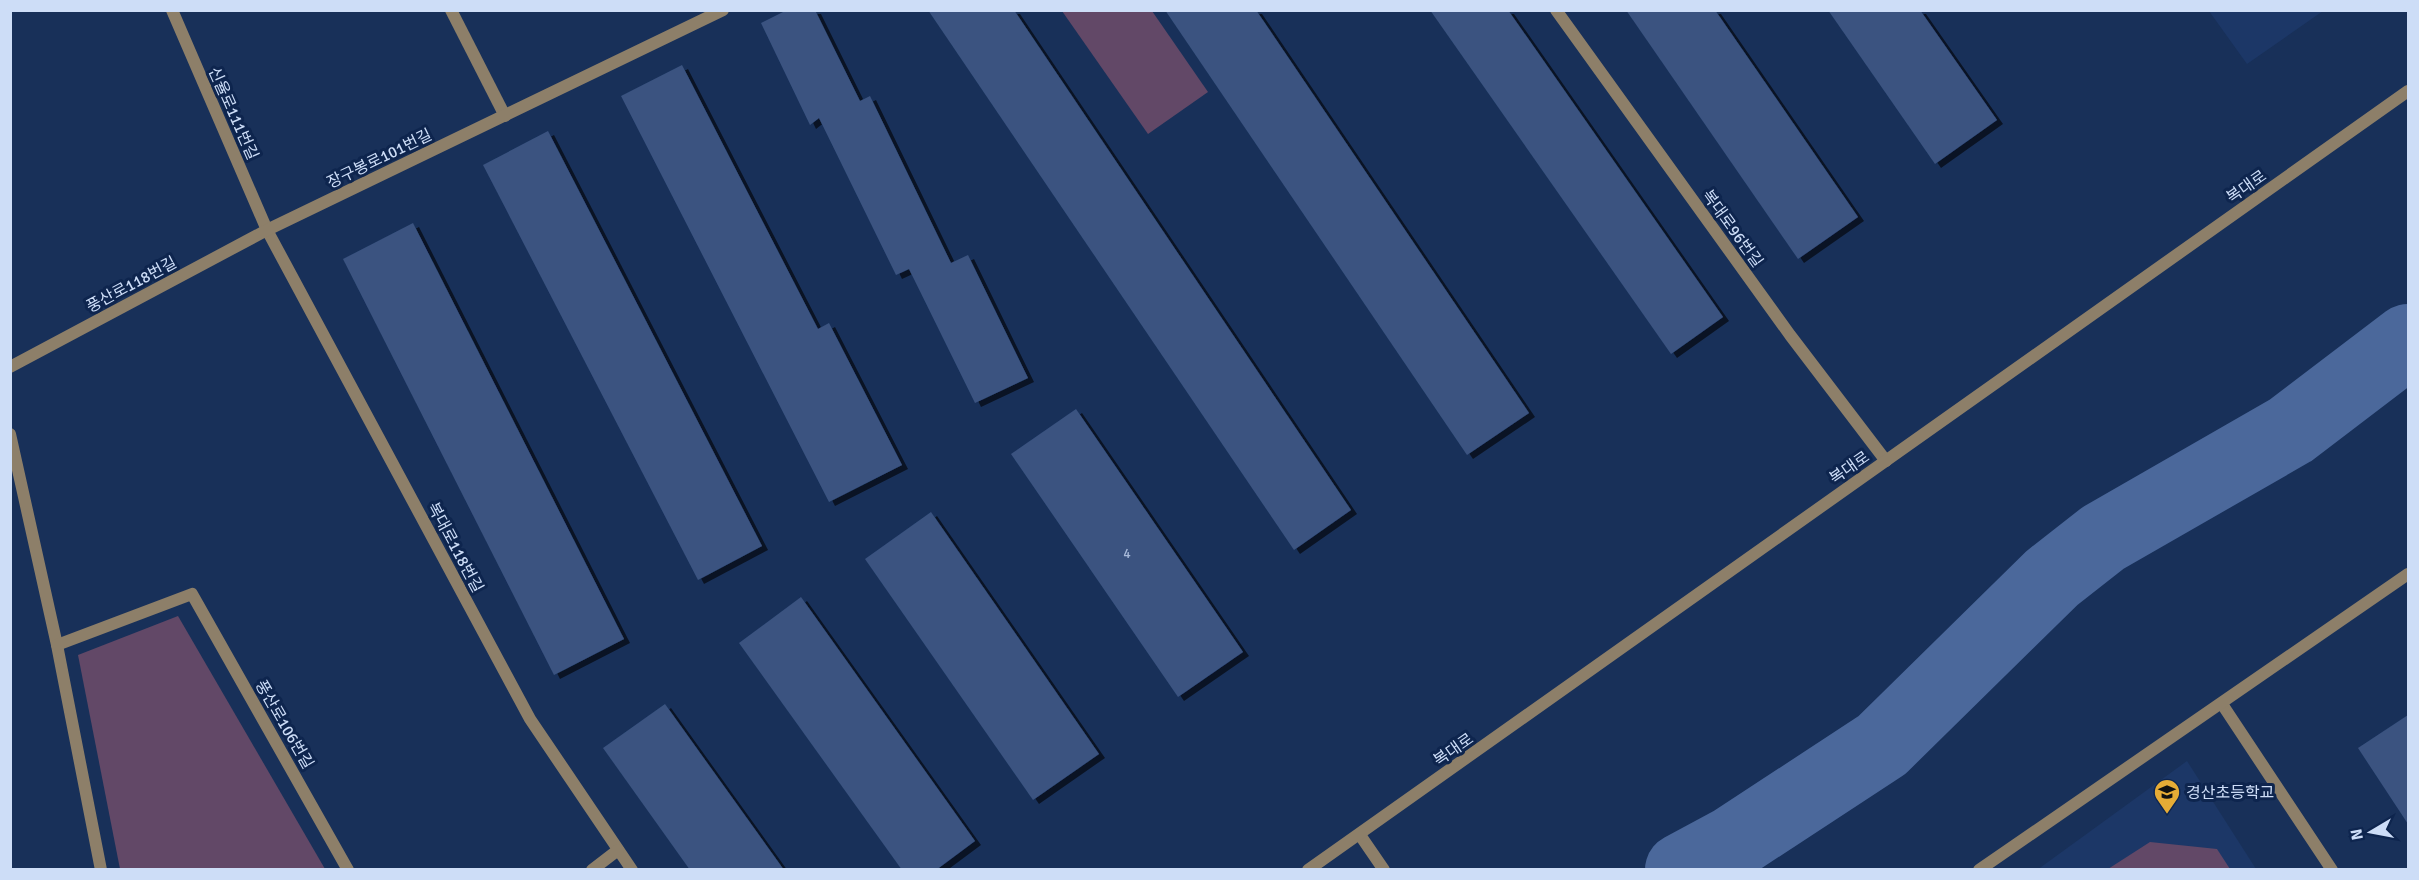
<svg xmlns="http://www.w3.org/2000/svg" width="2419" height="880" viewBox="0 0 2419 880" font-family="Signika,'Noto Sans KR',sans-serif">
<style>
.built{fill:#1c3767}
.green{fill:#624867}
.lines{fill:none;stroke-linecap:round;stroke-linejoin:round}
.river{stroke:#4b689b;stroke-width:74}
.building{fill:#3a5380;filter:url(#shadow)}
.minor{stroke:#8d7f69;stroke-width:12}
.tertiary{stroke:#8d7f69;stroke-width:12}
.labels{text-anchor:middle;stroke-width:6;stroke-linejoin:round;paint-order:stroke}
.number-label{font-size:14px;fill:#a8bad9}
.street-label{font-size:16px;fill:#cdddf7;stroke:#0e254e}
.poi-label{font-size:16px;fill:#cdddf7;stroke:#0e254e;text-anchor:start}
</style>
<defs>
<filter id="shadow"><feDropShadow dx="6" dy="4" stdDeviation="0" flood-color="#0009"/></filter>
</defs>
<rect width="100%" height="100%" fill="#183059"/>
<g class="built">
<polygon points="2209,11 2323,11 2247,64"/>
<polygon points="2187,761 2256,869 2037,870"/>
</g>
<g class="green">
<polygon points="1062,11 1152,11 1208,92 1148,134"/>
<polygon points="178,616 325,869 120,869 78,655"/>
<polygon points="2150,842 2217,849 2230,869 2108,869"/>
</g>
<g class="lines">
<polyline class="river" points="1682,870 1734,842 1882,745 2052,578 2103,538 2291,430 2408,341"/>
</g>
<g class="building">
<polygon points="787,10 815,10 860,101 870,96 951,263 968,255 1028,378 975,403 909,269 896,275 819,118 810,125 761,23"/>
<polygon points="928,10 1014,10 1351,510 1294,550"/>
<polygon points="1165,10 1256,10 1529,413 1467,455"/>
<polygon points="1430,10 1508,10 1723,317 1671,354"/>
<polygon points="1626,10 1715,10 1858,217 1798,259"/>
<polygon points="1828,10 1920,10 1997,120 1935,164"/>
<polygon points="682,65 818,329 829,323 902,465 829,502 621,96"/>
<polygon points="548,131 762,546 698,580 483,165"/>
<polygon points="413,223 624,639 554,675 343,259"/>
<polygon points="1076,409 1243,652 1178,697 1011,454"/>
<polygon points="931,512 1099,754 1033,800 865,559"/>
<polygon points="801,597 975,841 936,870 902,870 739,643"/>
<polygon points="665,704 784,870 690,870 603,748"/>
<polygon points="2408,715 2408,824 2358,748"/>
</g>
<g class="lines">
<g class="minor">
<polyline points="172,10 267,230 530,719 632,870"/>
<polyline points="451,10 505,116"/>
<polyline points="1556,10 1790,335 1886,461"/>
<polyline points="10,367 267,230 723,10"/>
<polyline points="10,434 57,645 101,870"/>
<polyline points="57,645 192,594 348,870"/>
<polyline points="2222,704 2332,870"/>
<polyline points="592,870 618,850"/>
<polyline points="1979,870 2408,574"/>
</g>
<g class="tertiary">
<polyline points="1360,835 1384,870"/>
<polyline points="1308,870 2408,91"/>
</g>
</g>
<defs>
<g id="school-pin" transform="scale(1.35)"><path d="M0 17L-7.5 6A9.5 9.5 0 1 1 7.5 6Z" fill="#e6ac36" stroke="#0e254e"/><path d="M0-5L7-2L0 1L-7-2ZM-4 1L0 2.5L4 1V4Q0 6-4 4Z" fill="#111"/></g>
</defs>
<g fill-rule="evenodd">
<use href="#school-pin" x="2167" y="792"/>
</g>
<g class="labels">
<g class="number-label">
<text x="1127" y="558">4</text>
</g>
<g class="street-label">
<text transform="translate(234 113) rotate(66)" y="6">신율로111번길</text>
<text transform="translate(379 158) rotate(-26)" y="6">장구봉로101번길</text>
<text transform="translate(2246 186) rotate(-35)" y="6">복대로</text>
<text transform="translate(1733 228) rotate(54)" y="6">복대로96번길</text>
<text transform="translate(131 284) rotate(-28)" y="6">풍산로118번길</text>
<text transform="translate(1849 467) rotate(-35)" y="6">복대로</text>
<text transform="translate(456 547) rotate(62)" y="6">복대로118번길</text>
<text transform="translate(285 724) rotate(60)" y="6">풍산로106번길</text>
<text transform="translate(1453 749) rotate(-35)" y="6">복대로</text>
</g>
<g class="poi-label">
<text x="2186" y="798">경산초등학교</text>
</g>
</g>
<rect width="2419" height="880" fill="none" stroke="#cdddf7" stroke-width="24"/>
<g transform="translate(2371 832) rotate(260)" stroke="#0e254e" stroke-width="4.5" paint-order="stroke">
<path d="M0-4.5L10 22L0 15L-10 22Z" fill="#cdddf7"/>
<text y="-9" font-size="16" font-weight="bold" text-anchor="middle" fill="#cdddf7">N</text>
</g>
</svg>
